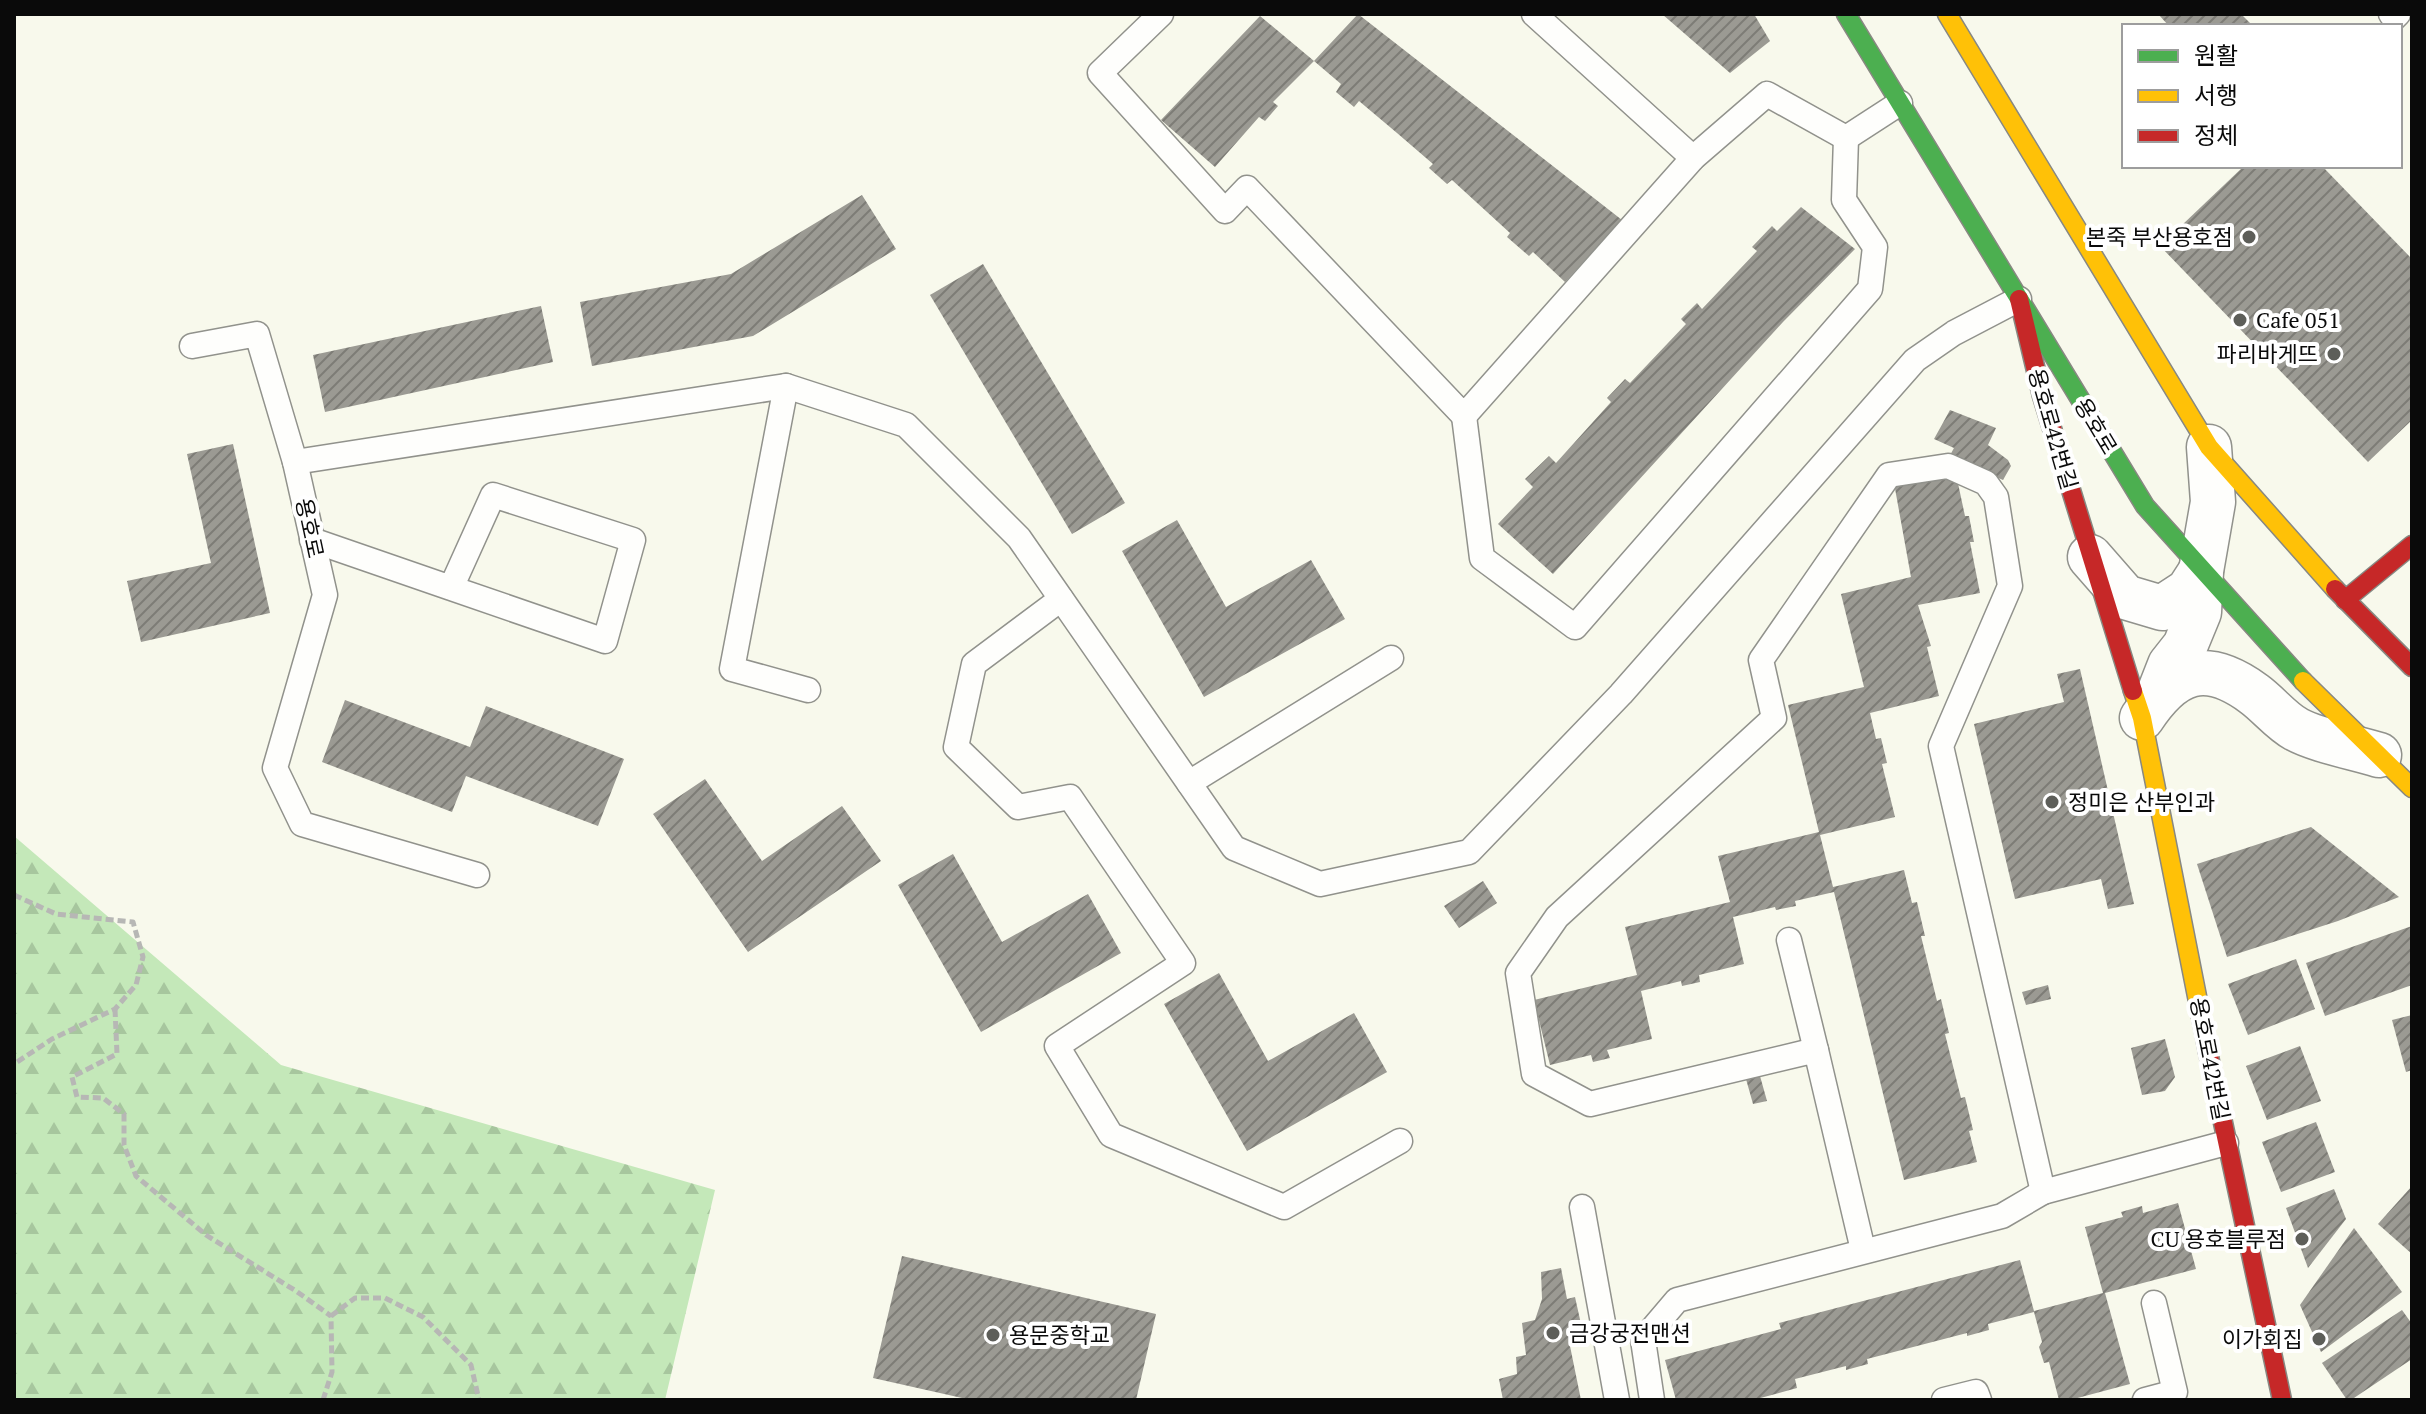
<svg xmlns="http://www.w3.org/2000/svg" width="2426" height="1414" viewBox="0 0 2426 1414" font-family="'PT Serif','Noto Sans KR',serif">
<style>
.forest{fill:url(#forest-firs)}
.building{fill:url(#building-hatch)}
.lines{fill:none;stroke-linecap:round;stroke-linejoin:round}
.lane-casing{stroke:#91928c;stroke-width:27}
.street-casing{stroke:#91928c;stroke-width:47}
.fast-casing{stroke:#888882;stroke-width:21}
.slow-casing{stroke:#888882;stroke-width:21}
.jam-casing{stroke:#888882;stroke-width:21}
.path{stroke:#b7b7b5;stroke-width:5;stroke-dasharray:8 4;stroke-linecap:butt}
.lane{stroke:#fefefc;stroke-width:24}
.street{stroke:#fefefc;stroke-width:44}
.fast{stroke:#4caf50;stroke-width:18}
.slow{stroke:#ffc107;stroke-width:18}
.jam{stroke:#c62828;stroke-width:18}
.poi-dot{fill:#5d5e59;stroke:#fff;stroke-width:3}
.labels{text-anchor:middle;stroke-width:8;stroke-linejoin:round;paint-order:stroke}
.poi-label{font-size:22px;fill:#0a0a0a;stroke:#fff;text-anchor:end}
.street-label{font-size:22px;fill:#0a0a0a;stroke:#fff}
</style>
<defs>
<pattern id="forest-firs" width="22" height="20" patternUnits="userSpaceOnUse" patternTransform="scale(2)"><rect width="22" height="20" fill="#c4e8b9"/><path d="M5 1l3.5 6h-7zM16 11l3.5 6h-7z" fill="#a7c69e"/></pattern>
<pattern id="building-hatch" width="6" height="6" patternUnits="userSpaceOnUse" patternTransform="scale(2)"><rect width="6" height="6" fill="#9b9a93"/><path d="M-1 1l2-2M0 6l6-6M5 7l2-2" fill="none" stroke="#7d7c76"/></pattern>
</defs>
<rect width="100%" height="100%" fill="#f8f9ec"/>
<polygon class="forest" points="14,836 281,1065 715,1190 665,1400 14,1400"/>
<g class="building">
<polygon points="1358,14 1622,220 1565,282 1533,252 1529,256 1507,237 1510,233 1452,180 1447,184 1429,168 1433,164 1397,133 1359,101 1354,107 1336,92 1341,84 1314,61"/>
<polygon points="1662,14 1754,14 1770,41 1730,73"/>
<polygon points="2158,14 2241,14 2250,23 2247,26 2169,26"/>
<polygon points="1260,16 1314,61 1273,102 1278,106 1265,121 1259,117 1215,167 1161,120"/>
<polygon points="2244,166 2322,166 2412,259 2412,420 2368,462 2160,246"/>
<polygon points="862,195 896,249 753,336 592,366 580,302 731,274"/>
<polygon points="1801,207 1855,249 1783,322 1553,574 1498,524 1533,487 1525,479 1549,456 1556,463 1611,402 1607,398 1625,379 1630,383 1686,324 1681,319 1697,303 1702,309 1757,251 1752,247 1772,226 1777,231"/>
<polygon points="983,264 1125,503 1072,534 930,295"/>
<polygon points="541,306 553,362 325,412 313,355"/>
<polygon points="1950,410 1996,428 1988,445 2008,460 2011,466 2003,480 1949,457 1954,448 1934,439"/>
<polygon points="233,444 270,613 141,642 127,581 211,563 187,454"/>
<polygon points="1956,474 1965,516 1969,516 1974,542 1970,542 1980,593 1918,605 1931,646 1927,647 1939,696 1870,713 1876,739 1881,738 1887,763 1882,764 1895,817 1820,835 1833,887 1904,870 1912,903 1917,902 1925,936 1921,936 1937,1001 1941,999 1949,1033 1945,1034 1961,1098 1965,1097 1973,1130 1969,1131 1977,1162 1904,1180 1834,892 1795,901 1796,906 1776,910 1775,907 1733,917 1744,964 1699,975 1700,982 1682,986 1681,981 1641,991 1652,1039 1607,1050 1610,1058 1593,1062 1591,1055 1550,1065 1534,1000 1637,975 1625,927 1730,902 1718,856 1819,832 1788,705 1864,687 1841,594 1911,577 1894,483"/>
<polygon points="1177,520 1226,607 1311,560 1345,619 1204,697 1122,551"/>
<polygon points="2080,669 2134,904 2108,909 2101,879 2015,899 1974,724 2064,702 2057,674"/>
<polygon points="345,700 470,747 486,706 624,759 598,826 466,776 452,812 322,762"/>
<polygon points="705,779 762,861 842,806 881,861 748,952 653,814"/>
<polygon points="2311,827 2399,897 2338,921 2227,957 2197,864"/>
<polygon points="953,854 1002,942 1088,894 1121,953 981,1032 898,885"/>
<polygon points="1483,881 1497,903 1459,928 1444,906"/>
<polygon points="2412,926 2412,985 2325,1016 2306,963"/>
<polygon points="2296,959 2315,1009 2248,1035 2228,984"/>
<polygon points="1219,973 1268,1061 1354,1013 1387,1072 1247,1151 1164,1004"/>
<polygon points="2048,985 2051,999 2026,1005 2022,992"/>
<polygon points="2412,1015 2412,1070 2406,1072 2392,1020"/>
<polygon points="2165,1039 2175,1077 2165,1091 2142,1095 2131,1048"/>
<polygon points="2300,1046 2321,1101 2267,1120 2246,1066"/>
<polygon points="1760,1076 1767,1101 1753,1104 1746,1079"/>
<polygon points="2316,1122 2335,1172 2281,1192 2262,1142"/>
<polygon points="2412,1186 2412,1254 2378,1224"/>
<polygon points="2334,1189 2346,1219 2308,1268 2286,1208"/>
<polygon points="2178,1203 2196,1269 2105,1293 2130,1384 2070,1400 2059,1400 2049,1362 2044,1363 2039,1347 2042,1342 2034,1312 1988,1324 1989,1330 1967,1336 1967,1333 1867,1359 1868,1364 1846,1370 1846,1366 1795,1379 1797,1388 1753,1400 1676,1400 1665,1360 1781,1329 1779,1323 2020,1260 2034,1311 2103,1293 2085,1227 2123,1217 2121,1212 2142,1206 2143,1213"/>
<polygon points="2354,1228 2402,1292 2321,1352 2300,1305"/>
<polygon points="902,1256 1156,1314 1136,1400 971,1400 873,1378"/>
<polygon points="1561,1268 1567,1299 1575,1297 1585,1342 1570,1346 1581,1400 1503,1400 1499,1379 1517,1374 1516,1357 1526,1355 1522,1323 1535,1320 1542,1299 1541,1272"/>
<polygon points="2402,1310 2412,1324 2412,1359 2351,1400 2347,1400 2322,1363"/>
</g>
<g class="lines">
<g class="lane-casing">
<g id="lane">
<polyline points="1161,14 1100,73 1225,211 1247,188 1464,416 1693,158 1767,94 1846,138 1900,103"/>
<polyline points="1534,14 1693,158"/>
<polyline points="2391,14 2394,18 2398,14"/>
<polyline points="192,346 257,334 295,462 325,595 275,768 302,824 477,875"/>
<polyline points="786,386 732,669 808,690"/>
<polyline points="1464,416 1482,558 1575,627 1870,289 1875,247 1844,200 1846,138"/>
<polyline points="295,462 786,386 906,425 1019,538 1234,848 1320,884 1469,852 1621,694 1915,360 1954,333 2019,299"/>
<polyline points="312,540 451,588 493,495 633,540 605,641 451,588"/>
<polyline points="1061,599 974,664 956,747 1018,807 1070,797 1183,963 1057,1046 1111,1135 1284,1207 1400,1141"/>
<polyline points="1189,783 1391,658"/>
<polyline points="1789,940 1816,1050"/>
<polyline points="1582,1207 1617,1400"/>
<polyline points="1863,1250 1816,1050 1590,1104 1534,1074 1518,973 1557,917 1774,718 1761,660 1889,475 1948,466 1986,483 1996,497 2010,586 1941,746 2043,1192"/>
<polyline points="1652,1400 1643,1340 1677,1300 2002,1216 2043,1192 2226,1143"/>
<polyline points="1944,1400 1976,1392 1979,1400"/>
<polyline points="2145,1400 2175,1392 2154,1303"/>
</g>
</g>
<g class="street-casing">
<g id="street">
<polyline points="2090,557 2125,597 2162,608 2188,591 2201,571"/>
<polyline points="2159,693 2170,665 2185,646 2199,612 2201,571 2213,502 2209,447"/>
<path d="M2142 718C2174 670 2205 658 2254 694 2268 704 2281 721 2296 729 2315 740 2357 748 2379 755"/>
</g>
</g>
<g class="fast-casing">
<polyline id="fast" points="1846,14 2145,506 2303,681"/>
</g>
<g class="slow-casing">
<g id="slow">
<polyline points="1947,14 2209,447 2335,589"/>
<polyline points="2303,681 2412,788"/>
<polyline points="2133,691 2142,718 2208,1052"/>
</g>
</g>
<g class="jam-casing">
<g id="jam">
<polyline points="2019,299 2042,396 2133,691"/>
<polyline points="2335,589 2412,667"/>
<polyline points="2345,600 2412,545"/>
<polyline points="2208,1052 2282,1400"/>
</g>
</g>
<g class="path">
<polyline points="14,895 56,914 133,922 143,957 136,985 115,1009 52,1039 14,1064"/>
<polyline points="115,1009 117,1054 72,1077 77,1097 103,1098 124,1114 124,1145 136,1176 206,1235 296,1291 331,1316"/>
<polyline points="331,1316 355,1298 385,1298 423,1317 471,1365 479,1400"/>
<polyline points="323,1400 332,1372 331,1316"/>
</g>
<use href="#lane" class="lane"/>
<use href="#street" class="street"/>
<use href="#fast" class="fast"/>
<use href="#slow" class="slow"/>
<use href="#jam" class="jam"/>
</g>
<g class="poi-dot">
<circle cx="2249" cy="237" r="8"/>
<circle cx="2240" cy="320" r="8"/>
<circle cx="2334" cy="354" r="8"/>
<circle cx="2052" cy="802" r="8"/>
<circle cx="2302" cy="1239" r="8"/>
<circle cx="1553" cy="1333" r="8"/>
<circle cx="993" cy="1335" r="8"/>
<circle cx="2319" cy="1339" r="8"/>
</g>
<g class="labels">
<g class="poi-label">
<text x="2233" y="245">본죽 부산용호점</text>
<text x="2256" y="328" text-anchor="start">Cafe 051</text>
<text x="2318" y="362">파리바게뜨</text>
<text x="2068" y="810" text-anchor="start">정미은 산부인과</text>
<text x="2286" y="1247">CU 용호블루점</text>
<text x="1569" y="1341" text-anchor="start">금강궁전맨션</text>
<text x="1009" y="1343" text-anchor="start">용문중학교</text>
<text x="2303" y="1347">이가회집</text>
</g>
<g class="street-label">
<text transform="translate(2096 426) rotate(59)" y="8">용호로</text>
<text transform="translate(2053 429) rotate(74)" y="8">용호로42번길</text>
<text transform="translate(310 528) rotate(78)" y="8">용호로</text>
<text transform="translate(2210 1059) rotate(79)" y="8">용호로42번길</text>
</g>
</g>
<rect width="2426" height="1414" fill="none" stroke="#0a0a0a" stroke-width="32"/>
<rect x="2122" y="24" width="280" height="144" fill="#ffffff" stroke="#9d9d9d" stroke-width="2"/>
<rect x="2138" y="50" width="40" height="12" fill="#4caf50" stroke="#9d9d9d" stroke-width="2"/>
<text x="2194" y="64" font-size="24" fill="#0a0a0a">원활</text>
<rect x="2138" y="90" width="40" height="12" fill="#ffc107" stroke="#9d9d9d" stroke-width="2"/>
<text x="2194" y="104" font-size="24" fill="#0a0a0a">서행</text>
<rect x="2138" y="130" width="40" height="12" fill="#c62828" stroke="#9d9d9d" stroke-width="2"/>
<text x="2194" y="144" font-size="24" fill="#0a0a0a">정체</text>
</svg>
